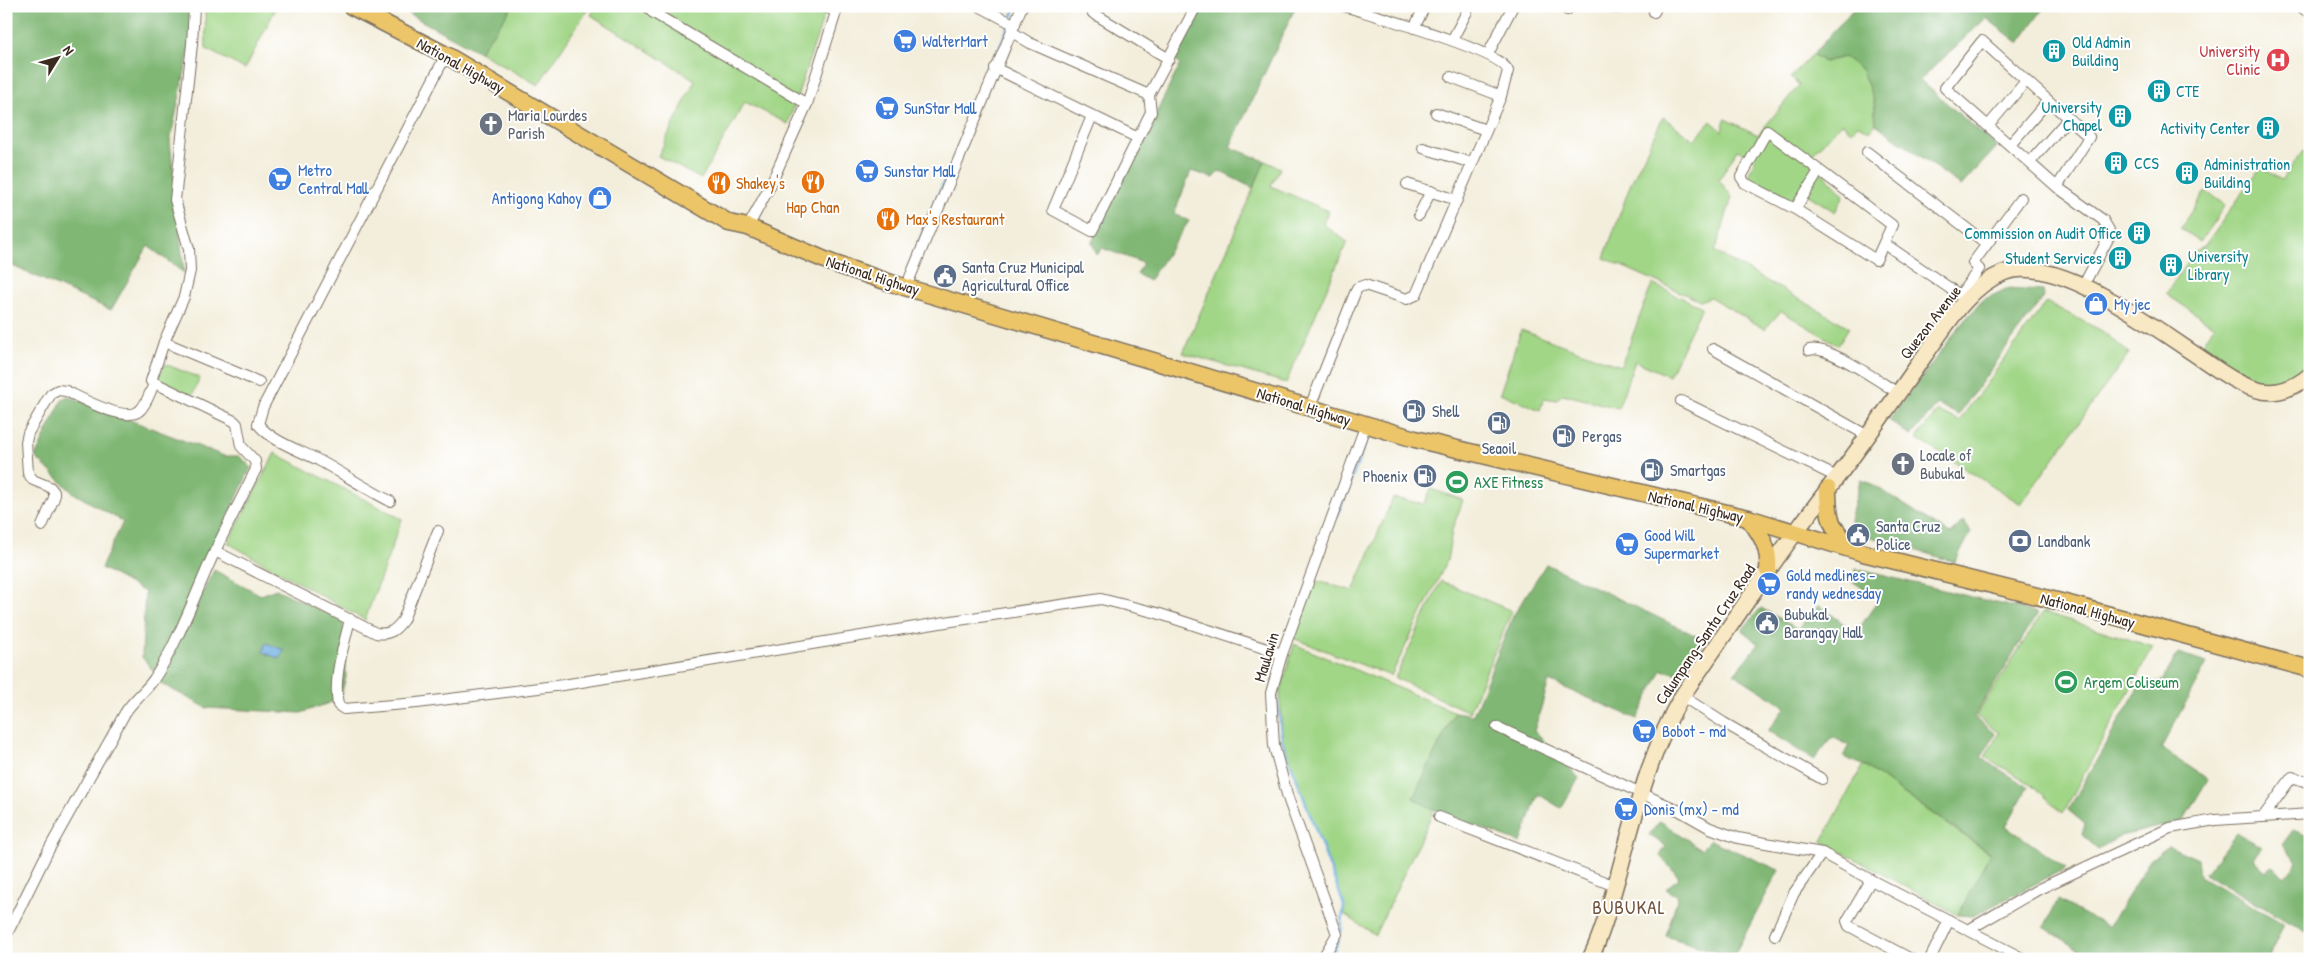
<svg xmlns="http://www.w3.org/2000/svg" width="2316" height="965" viewBox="0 0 2316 965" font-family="'Patrick Hand',sans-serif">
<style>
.green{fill:#a1d687;stroke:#6e8052}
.forest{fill:#80b774;stroke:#5e7049}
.water{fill:#71b0e4;stroke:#566d81}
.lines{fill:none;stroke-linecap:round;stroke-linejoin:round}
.stream{stroke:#71b0e4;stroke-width:2.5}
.street-casing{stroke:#7b6f60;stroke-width:12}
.secondary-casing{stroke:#7b6f60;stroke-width:18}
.primary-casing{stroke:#7b6f60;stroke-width:19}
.street{stroke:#fff;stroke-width:10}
.secondary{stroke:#f8e8c3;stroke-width:15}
.primary{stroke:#edc569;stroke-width:16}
.labels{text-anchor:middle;stroke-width:4;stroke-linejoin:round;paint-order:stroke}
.shop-label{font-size:16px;fill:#366cbe;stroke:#fff;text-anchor:start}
.culture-label{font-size:16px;fill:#0d838f;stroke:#fff;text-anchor:start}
.health-label{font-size:16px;fill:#be3a42;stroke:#fff;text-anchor:end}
.street-label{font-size:16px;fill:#3b2a1e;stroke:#fff}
.worship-label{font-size:16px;fill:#5b616d;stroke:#fff;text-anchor:start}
.food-label{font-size:16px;fill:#c56008;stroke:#fff;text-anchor:start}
.service-label{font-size:16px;fill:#4e5e75;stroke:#fff;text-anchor:start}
.leisure-label{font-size:16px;fill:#27864d;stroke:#fff;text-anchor:start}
.quarter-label{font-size:19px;letter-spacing:1px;fill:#725540;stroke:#fff}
</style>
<rect width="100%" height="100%" fill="#fff"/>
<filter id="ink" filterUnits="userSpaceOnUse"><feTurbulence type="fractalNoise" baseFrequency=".02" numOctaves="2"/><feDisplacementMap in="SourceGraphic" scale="10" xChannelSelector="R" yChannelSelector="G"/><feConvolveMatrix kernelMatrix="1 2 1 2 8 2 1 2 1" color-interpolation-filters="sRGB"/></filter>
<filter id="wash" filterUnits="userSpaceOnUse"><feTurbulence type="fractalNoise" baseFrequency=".0096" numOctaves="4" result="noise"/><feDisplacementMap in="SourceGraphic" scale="20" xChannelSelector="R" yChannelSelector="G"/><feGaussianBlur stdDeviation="1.12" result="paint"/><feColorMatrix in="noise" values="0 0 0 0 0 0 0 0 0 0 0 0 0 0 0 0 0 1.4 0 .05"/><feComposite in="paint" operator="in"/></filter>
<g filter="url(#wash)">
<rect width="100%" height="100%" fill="#f3eedb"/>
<g class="green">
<polygon points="205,6 277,6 245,69 206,49"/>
<polygon points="513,6 590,6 538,85 479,52"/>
<polygon points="596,6 827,6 788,124 745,102 701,179 658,156 695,80 591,15"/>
<polygon points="1813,54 1824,62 1844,57 1861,69 1874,100 1876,124 1870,131 1858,125 1851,131 1842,123 1808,158 1844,195 1835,212 1799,189 1790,202 1747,179 1755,159 1737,150 1719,180 1732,197 1715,252 1849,327 1838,345 1781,311 1765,329 1710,297 1700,301 1604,258 1631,183 1663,117 1694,140 1711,121 1722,131 1725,119 1758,135 1799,85 1791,77"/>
<path d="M2304 150 2310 154V365C2305 372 2299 375 2291 378 2258 393 2227 366 2200 349L2214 326 2166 294 2194 252 2205 245 2261 167 2281 180Z"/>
<polygon points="1265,161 1280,168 1271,186 1328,211 1323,224 1347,242 1286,383 1183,353"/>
<polygon points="2205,191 2225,205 2200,242 2180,228"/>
<polygon points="1652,284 1702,307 1669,376 1635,361 1618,408 1562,394 1557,400 1544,398 1540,410 1500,393 1521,330 1621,366"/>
<polygon points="2046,302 2102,331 2129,353 2021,504 1916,438 1938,411 1959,421"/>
<polygon points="165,364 200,378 192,396 157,382"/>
<polygon points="275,453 402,519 365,620 228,543"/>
<polygon points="1431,489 1463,500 1452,530 1447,561 1391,676 1290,637 1314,580 1353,591 1393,498 1424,504"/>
<polygon points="1441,581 1512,611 1469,712 1395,678"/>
<polygon points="2043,612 2153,647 2063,813 2031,784 1985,757 1999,733 1976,716"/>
<polygon points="1294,644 1455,712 1413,798 1434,810 1375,935 1344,914 1344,904 1282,740 1280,693"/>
<polygon points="1863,765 1990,854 1958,915 1822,841"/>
</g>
<g class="forest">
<polygon points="6,6 193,6 192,38 170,141 184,273 148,246 111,310 6,263"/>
<polygon points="410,6 513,6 479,52 409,14"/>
<polygon points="1205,6 1296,6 1230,147 1265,161 1253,188 1219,171 1214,178 1191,171 1174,214 1189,221 1149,281 1137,274 1143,263 1102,248 1097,255 1092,242 1180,65 1175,59"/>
<polygon points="1856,6 2045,6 2019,43 1986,18 1920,80 1997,147 1961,186 1876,124 1874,100 1861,69 1844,57 1824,62 1813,54"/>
<polygon points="2006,289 2043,291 2044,296 1958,415 1938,404 1911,436 1889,420 1963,322 1983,300"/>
<polygon points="67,396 224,456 239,456 251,467 180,620 154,672 142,657 145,592 101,568 123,522 72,492 35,457 62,400"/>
<polygon points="1860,480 1872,484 1950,534 1963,521 1971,532 1955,562 1864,535 1850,521"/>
<polygon points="1546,564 1705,640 1684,675 1662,670 1637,719 1549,681 1534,731 1579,778 1561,808 1538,794 1521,843 1434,810 1413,798 1455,712 1473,715 1513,616"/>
<polygon points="1856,569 2038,613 1974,717 1995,734 1981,758 2028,787 2006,826 2066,868 1973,916 1958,915 1990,853 1863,765 1843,757 1849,745 1832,737 1814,760 1768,731 1786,707 1734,674 1758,644 1742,630 1761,608 1798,629 1819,605 1856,633 1879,599 1852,581"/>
<polygon points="214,570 261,595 276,589 343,621 346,677 340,699 301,713 207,708 158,682"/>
<polygon points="2178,654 2207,663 2161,748 2208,779 2183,821 2121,836 2098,849 2082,835 2085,824 2068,810 2141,683 2162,681"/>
<polygon points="1660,821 1701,849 1710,840 1779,870 1733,957 1666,936 1678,896 1666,889 1679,877 1660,856 1666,846 1649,835"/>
<polygon points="2293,830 2310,837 2310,934 2205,874 2237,833 2262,847 2253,858 2265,872 2272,867 2285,877 2297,862 2282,845"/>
<polygon points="2169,846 2198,859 2200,876 2284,924 2268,959 2106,959 2108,956 2097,951 2083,952 2044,927 2058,900 2108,927 2150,860"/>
</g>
<polygon class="water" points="266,643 284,650 280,659 263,652"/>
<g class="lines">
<g class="stream">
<polyline points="1011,19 1016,6"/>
<polyline points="908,268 1009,25"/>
<polyline points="1337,517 1370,431"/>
<polyline points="1281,676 1276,694 1282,740 1344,905 1341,932"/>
<polyline points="1329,959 1339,940"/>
</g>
</g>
</g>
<g filter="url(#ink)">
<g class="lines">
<g class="street-casing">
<g id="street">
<polyline points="648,6 652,12 807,104"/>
<polyline points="825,6 836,12"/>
<polyline points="979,6 1015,25"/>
<polyline points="1096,6 1093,13 1169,59"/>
<polyline points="2299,6 2310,13"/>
<polyline points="1616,8 1617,6"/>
<polyline points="1567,10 1569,6"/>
<polyline points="1654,12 1657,6"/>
<polyline points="1414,28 1425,6"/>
<polyline points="1012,32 1030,43 1149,95"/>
<polyline points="1452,40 1470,6"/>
<polyline points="1488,54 1513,6"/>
<polyline points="995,68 1138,138"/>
<polyline points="1451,77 1501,96"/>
<polyline points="1436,113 1486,130"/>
<polyline points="1092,116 1053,210 1092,231 1151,112 1149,95 1194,10 1187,6"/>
<polyline points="1988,126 2026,81"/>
<polygon points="1767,131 1892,225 1876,260 1795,209 1745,183 1741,177"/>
<polyline points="2010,145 2048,101"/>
<polyline points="1423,148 1472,163"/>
<polyline points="1867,152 1987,244"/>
<polyline points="2030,162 2068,119"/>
<polyline points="1407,184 1457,200"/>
<polyline points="2057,187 2089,137 1982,41 1945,88 2057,187 2103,220 2109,230 2108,239 2083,286"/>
<polyline points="1795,209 1819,171"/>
<polyline points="1419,215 1431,191"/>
<polyline points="748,227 770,186 807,104 838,6"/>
<polyline points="1885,244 1964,298"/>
<polyline points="906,287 1022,6"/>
<polyline points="1960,295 1979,269 1973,263 2021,198"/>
<polyline points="164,342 259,382"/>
<polyline points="1713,349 1868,436"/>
<path d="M1809 350C1827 344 1880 382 1898 393"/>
<polyline points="1681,401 1837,477"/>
<path d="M1310 407 1357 288 1365 285 1407 299 1416 295 1501 96 1508 71C1503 51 1369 14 1344 6"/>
<path d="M390 501C366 489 344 474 320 461 300 450 272 442 258 424L263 407 446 55"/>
<path d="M42 526 54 498V492L50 487 33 480 28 473 26 442 28 433 46 402 51 394 58 390 66 391C81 398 125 423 139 411 146 406 150 392 154 384"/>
<path d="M215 551 376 633C389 635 395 631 403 620L438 531"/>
<path d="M350 619C344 646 333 676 338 705L344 709 417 703 563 685 952 621 1101 599 1157 613 1282 654"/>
<polyline points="1682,696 1724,723 1822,779"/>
<polyline points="1497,727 1680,811 1710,828 1738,838 1822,853 1871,880 2024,959"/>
<polyline points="1439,817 1615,886"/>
<polyline points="2263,817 2292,777 2310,783"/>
<polyline points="1871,880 1847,921 1849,926 1911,959"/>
<polyline points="1970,929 2039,889 2170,828 2215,820 2310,814"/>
<polyline points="1775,935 1794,893 1822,853"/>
<path d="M6 936 48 851 125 713C133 700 145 692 154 679 180 639 195 594 215 551 228 524 242 497 256 469L255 461 241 446 237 424 234 421 151 381 164 342 184 297 190 271 189 249 175 200 192 44 194 6"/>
<polyline points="1322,959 1337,934 1288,798 1274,746 1271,693 1282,654 1366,424"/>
<polyline points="1930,959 1949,920"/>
</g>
</g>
<g class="secondary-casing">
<path id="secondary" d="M1590 959C1603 932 1610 904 1618 876 1635 814 1650 751 1682 696 1720 642 1756 586 1795 533 1819 500 1845 468 1869 434 1888 408 1906 382 1925 355 1946 326 1968 287 2003 273 2054 252 2154 327 2196 355 2216 368 2238 386 2262 391 2280 394 2296 387 2310 375"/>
</g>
<g class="primary-casing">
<g id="primary">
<polyline points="351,6 446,55 729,223 748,227 832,263 891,283 1415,439 1748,518 1863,553 2069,604 2310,669"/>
<path d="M1828 489C1828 517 1830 532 1855 547"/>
<path d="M1748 518C1762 535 1770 549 1768 571"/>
</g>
</g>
<use href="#street" class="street"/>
<use href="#secondary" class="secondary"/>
<use href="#primary" class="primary"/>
</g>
</g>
<defs>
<g id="supermarket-disc" transform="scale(1.25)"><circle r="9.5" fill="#3f7fe0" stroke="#fff"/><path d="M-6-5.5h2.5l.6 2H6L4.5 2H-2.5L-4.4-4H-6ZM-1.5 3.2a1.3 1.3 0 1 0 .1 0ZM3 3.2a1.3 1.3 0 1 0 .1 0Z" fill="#fff"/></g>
<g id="building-disc" transform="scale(1.25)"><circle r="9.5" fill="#0f9aa8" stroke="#fff"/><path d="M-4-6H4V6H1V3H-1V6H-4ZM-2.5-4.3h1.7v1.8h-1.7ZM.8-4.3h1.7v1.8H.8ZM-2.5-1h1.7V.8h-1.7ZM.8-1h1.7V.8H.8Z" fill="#fff"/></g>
<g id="hospital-disc" transform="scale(1.25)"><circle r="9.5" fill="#e0444e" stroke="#fff"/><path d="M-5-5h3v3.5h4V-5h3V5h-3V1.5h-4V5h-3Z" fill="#fff"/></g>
<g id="church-disc" transform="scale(1.25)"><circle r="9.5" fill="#6b7280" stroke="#fff"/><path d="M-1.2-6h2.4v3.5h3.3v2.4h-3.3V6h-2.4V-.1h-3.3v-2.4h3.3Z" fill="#fff"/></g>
<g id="restaurant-disc" transform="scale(1.25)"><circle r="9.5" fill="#e8710a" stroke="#fff"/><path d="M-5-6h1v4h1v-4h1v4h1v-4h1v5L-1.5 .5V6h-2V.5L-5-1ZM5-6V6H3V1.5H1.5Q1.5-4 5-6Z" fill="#fff"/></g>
<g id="shop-disc" transform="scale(1.25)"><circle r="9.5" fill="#3f7fe0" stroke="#fff"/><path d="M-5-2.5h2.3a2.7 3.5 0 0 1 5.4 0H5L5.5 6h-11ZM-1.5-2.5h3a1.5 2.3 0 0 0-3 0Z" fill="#fff"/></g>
<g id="civic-disc" transform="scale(1.25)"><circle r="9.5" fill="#5c6f8a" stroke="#fff"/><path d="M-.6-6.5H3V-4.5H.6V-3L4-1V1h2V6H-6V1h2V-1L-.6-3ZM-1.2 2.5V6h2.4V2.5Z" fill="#fff"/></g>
<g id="fuel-disc" transform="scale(1.25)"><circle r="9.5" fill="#5c6f8a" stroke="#fff"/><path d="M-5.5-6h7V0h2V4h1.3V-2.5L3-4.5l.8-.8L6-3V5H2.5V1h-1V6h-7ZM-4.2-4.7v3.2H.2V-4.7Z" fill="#fff"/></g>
<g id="stadium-disc" transform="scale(1.25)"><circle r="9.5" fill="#2e9e5b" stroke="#fff"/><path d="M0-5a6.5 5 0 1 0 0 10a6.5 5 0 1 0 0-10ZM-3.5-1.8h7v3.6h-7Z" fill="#fff"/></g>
<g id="bank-disc" transform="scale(1.25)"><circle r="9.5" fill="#5c6f8a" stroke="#fff"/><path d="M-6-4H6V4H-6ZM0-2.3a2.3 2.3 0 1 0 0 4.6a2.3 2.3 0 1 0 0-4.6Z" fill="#fff"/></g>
</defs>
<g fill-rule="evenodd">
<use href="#supermarket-disc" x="905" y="41"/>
<use href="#building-disc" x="2054" y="51"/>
<use href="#hospital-disc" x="2278" y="60"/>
<use href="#building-disc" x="2159" y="91"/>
<use href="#supermarket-disc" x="887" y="108"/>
<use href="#building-disc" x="2120" y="116"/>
<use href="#church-disc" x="491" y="124"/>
<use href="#building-disc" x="2268" y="128"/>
<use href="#building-disc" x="2116" y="163"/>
<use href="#supermarket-disc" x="867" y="171"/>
<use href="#building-disc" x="2187" y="173"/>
<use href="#supermarket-disc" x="280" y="179"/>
<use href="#restaurant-disc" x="813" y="182"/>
<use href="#restaurant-disc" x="719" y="183"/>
<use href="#shop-disc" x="600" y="198"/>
<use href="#restaurant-disc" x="888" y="219"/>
<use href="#building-disc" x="2139" y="233"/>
<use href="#building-disc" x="2120" y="258"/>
<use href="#building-disc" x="2171" y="265"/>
<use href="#civic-disc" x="945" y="276"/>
<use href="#shop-disc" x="2096" y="304"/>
<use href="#fuel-disc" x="1414" y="411"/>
<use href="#fuel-disc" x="1499" y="423"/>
<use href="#fuel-disc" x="1564" y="436"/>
<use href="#church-disc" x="1903" y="464"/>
<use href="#fuel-disc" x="1652" y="470"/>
<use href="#fuel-disc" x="1425" y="476"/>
<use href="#stadium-disc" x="1457" y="482"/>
<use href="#civic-disc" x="1858" y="535"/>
<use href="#bank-disc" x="2020" y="541"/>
<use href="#supermarket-disc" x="1627" y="544"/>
<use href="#supermarket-disc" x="1769" y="584"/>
<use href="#civic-disc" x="1767" y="623"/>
<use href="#stadium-disc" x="2066" y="682"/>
<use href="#supermarket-disc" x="1644" y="731"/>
<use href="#supermarket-disc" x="1626" y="809"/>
</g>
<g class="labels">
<g class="shop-label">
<text x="922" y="47">WalterMart</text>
<text x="904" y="114">SunStar Mall</text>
<text x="298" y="176">Metro<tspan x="298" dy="18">Central Mall</tspan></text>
<text x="884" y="177">Sunstar Mall</text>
<text x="582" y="204" text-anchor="end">Antigong Kahoy</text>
<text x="2114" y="310">My jec</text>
<text x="1644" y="541">Good Will<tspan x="1644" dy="18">Supermarket</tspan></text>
<text x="1786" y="581">Gold medlines -<tspan x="1786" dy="18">randy wednesday</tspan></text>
<text x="1662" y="737">Bobot - md</text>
<text x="1644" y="815">Donis (mx) - md</text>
</g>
<g class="culture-label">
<text x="2072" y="48">Old Admin<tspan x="2072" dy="18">Building</tspan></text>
<text x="2176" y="97">CTE</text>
<text x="2102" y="113" text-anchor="end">University<tspan x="2102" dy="18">Chapel</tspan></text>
<text x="2250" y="134" text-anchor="end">Activity Center</text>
<text x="2134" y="169">CCS</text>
<text x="2204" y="170">Administration<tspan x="2204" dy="18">Building</tspan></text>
<text x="2122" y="239" text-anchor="end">Commission on Audit Office</text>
<text x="2188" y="262">University<tspan x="2188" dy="18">Library</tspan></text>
<text x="2102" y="264" text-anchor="end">Student Services</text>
</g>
<g class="health-label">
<text x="2260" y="57">University<tspan x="2260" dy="18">Clinic</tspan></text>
</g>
<g class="street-label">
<text transform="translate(461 65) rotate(29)" y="6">National Highway</text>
<text transform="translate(873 275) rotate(18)" y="6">National Highway</text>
<text transform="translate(1930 322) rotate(-52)" y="6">Quezon Avenue</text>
<text transform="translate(1304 406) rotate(17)" y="6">National Highway</text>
<text transform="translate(1696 506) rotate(13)" y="6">National Highway</text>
<text transform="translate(2088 610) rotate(15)" y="6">National Highway</text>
<text transform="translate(1705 634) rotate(-56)" y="6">Calumpang-Santa Cruz Road</text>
<text transform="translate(1266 657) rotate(-73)" y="6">Maulawin</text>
</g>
<g class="worship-label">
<text x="508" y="121">Maria Lourdes<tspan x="508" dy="18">Parish</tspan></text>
<text x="1920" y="461">Locale of<tspan x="1920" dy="18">Bubukal</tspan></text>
</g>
<g class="food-label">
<text x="736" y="189">Shakey's</text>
<text x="813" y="213" text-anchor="middle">Hap Chan</text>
<text x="906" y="225">Max's Restaurant</text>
</g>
<g class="service-label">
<text x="962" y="273">Santa Cruz Municipal<tspan x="962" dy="18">Agricultural Office</tspan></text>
<text x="1432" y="417">Shell</text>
<text x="1582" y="442">Pergas</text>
<text x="1499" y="454" text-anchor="middle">Seaoil</text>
<text x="1670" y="476">Smartgas</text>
<text x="1408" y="482" text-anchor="end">Phoenix</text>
<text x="1876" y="532">Santa Cruz<tspan x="1876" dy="18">Police</tspan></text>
<text x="2038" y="547">Landbank</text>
<text x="1784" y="620">Bubukal<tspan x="1784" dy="18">Barangay Hall</tspan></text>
</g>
<g class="leisure-label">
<text x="1474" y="488">AXE Fitness</text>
<text x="2084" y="688">Argem Coliseum</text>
</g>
<g class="quarter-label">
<text x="1629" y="914">BUBUKAL</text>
</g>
</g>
<rect width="2316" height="965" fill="none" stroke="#fff" stroke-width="25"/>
<g transform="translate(58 58) rotate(53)" stroke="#ffffff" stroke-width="4" paint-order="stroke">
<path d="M0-4L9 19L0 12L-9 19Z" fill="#3b2a1e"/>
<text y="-8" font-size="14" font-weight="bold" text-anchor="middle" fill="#3b2a1e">N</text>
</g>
</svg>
